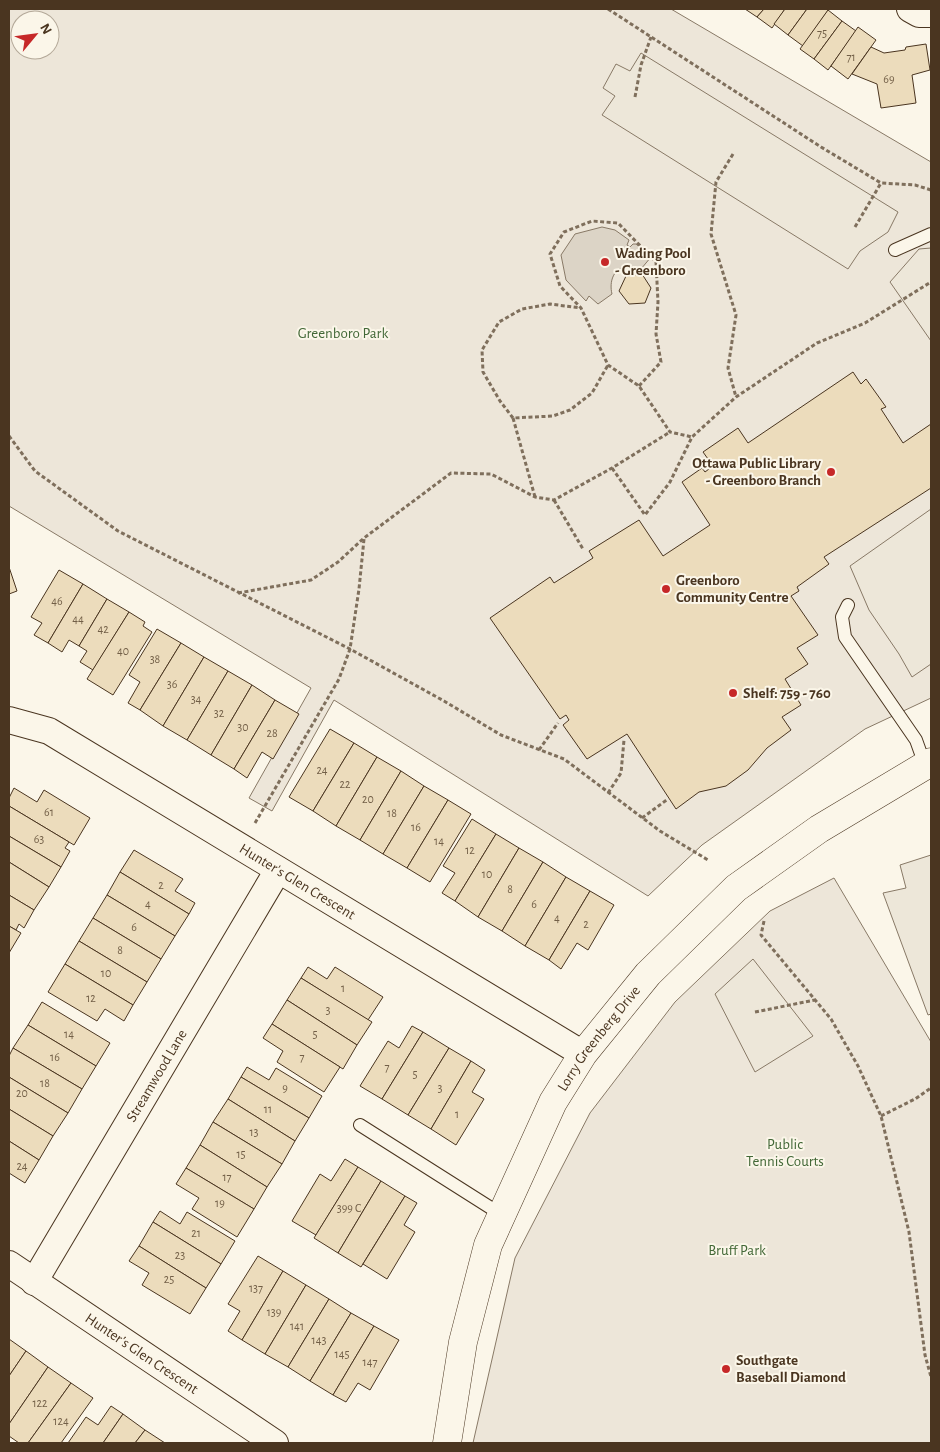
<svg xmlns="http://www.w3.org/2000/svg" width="940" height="1452" viewBox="0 0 940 1452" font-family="'Alegreya Sans',sans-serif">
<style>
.green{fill:#ede6d9;stroke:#887966;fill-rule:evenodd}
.parking{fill:#ede7d9;stroke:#887966}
.water{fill:#dcd4c6;stroke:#887966}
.building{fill:#ecdcbc;stroke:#4a3520}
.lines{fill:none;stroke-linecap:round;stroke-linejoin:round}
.service-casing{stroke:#4a3520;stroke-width:14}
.minor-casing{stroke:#4a3520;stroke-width:28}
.tertiary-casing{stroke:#4a3520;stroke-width:29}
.path{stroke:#7f6f5c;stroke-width:3;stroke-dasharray:4 2.5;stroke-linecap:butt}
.service{stroke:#fbf6e9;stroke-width:12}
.minor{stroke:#fbf6e9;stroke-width:26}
.tertiary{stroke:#fbf6e9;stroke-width:28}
.poi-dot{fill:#c62828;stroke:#fbf6e9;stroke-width:2}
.labels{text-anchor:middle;stroke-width:4;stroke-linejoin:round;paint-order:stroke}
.number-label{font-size:12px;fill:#725f47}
.poi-label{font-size:15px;font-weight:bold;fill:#4a3520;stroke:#fbf6e9;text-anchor:start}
.park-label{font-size:15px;fill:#436837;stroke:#fbf6e9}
.street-label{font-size:15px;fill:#4a3520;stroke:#fbf6e9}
</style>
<rect width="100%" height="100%" fill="#fbf6e9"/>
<g class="green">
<path d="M9 9H671L931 162V698L865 729 702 845 648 896 334 700 272 811 249 798 311 688 9 506ZM20 20H50V50H20Z"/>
<polygon points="834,878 931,1042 931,1443 473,1443 515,1258 590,1113 675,1002 770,911"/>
</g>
<g class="parking">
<polygon points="641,53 898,212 888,232 860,251 848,269 602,115 615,96 603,88 616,64 630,71"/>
<polygon points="931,248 931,341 890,282 919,249"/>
<polygon points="931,509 931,664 912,677 899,654 869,610 850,566"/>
<polygon points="931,855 931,1014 928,1015 883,893 906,888 900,865"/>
<polygon points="753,959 813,1036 755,1072 715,994"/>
</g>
<path class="water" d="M602 227 615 230 629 240 627 245 630 247 633 244H636L651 257 641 269C637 269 632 266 629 266 613 267 609 282 612 294L598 304 589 296 586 301 566 280 561 255 575 234Z"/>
<g class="building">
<polygon points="745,9 764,9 757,17"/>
<polygon points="764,9 785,9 772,28 757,17"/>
<polygon points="785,9 807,9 788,35 774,24"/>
<polygon points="807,9 829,9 803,46 788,35"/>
<polygon points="828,10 842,21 814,59 800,49"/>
<polygon points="842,21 856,31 828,70 814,59"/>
<polygon points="858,27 876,40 848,79 831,66"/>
<polygon points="926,44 930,70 912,75 916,103 881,108 877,84 852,74 871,47 884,53 905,50 906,47"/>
<polygon points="642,274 651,288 645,303 629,304 619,291 626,276"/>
<polygon points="853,372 861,384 866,379 886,407 881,409 903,443 931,424 931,488 824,557 829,564 797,587 799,591 791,596 818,635 797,648 808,664 785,679 801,705 782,717 791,730 767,748 748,770 726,786 699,792 676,809 627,734 587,759 563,725 569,720 566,715 560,719 490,618 550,577 554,583 593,558 589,551 639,520 663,556 710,525 682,482 702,468 705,472 713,466 703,452 738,428 748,443"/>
<polygon points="9,567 17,591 9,594"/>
<polygon points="59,570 83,584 48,643 34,635 42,623 31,617"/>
<polygon points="83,584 107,599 79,646 69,640 62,652 48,643"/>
<polygon points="107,599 129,612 93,670 80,662 87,651 79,646"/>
<polygon points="129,612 145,622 143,626 152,632 113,695 87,679"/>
<polygon points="157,629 181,643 140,710 128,703 140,682 129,675"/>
<polygon points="181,643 204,657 163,726 140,710"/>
<polygon points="204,657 228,671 187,740 163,726"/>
<polygon points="228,671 252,685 211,755 187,740"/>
<polygon points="252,685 275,700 234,769 211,755"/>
<polygon points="275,700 299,714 273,759 262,752 247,778 234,769"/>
<polygon points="330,729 354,743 313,811 289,797"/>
<polygon points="354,743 377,757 336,826 313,811"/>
<polygon points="377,757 401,771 360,840 336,826"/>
<polygon points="401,771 424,786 383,854 360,840"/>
<polygon points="424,786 448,800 407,868 383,854"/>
<polygon points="14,788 37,802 44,790 90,818 74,845 9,806 9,798"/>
<polygon points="448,800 471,814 430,882 407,868"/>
<polygon points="9,806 69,842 65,848 70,851 61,867 9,836"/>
<polygon points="472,819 496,834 455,901 442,893 455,873 443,866"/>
<polygon points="496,834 519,848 478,917 455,901"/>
<polygon points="9,836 61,867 49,887 9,862"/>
<polygon points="519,848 543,862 502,931 478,917"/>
<polygon points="134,850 183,879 175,891 195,903 189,914 120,872"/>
<polygon points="9,862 49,887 34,910 9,895"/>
<polygon points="543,862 566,877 525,946 502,931"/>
<polygon points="120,872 189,914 175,936 107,895"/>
<polygon points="566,877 590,891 549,960 525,946"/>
<polygon points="590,891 614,905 588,950 577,943 561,969 549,960"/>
<polygon points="9,895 34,910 24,928 19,924 16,930 9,926"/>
<polygon points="107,895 175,936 161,959 93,918"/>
<polygon points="93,918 161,959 147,982 79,941"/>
<polygon points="9,926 21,933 9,953"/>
<polygon points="79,941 147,982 133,1005 65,964"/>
<polygon points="65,964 133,1005 124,1021 105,1009 97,1021 48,992"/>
<polygon points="308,967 327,979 335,967 383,997 368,1020 301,978"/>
<polygon points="301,978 372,1022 357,1045 287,1000"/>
<polygon points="287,1000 357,1045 343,1069 272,1024"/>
<polygon points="42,1002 110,1043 96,1066 28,1025"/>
<polygon points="272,1024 340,1067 324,1092 277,1062 283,1051 263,1038"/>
<polygon points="28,1025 96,1066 82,1089 13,1048"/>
<polygon points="412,1026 423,1032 382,1099 360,1086 388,1041 399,1048"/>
<polygon points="423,1032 449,1048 408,1115 382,1099"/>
<polygon points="13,1048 82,1089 68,1113 9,1077 9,1056"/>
<polygon points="449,1048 471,1061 431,1129 408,1115"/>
<polygon points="471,1061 485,1070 472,1092 484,1099 456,1145 431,1129"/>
<polygon points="247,1067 269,1080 276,1068 322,1096 309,1118 241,1077"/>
<polygon points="9,1077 68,1113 53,1136 9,1109"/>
<polygon points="241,1077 309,1118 295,1141 228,1099"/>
<polygon points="228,1099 295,1141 282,1164 213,1122"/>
<polygon points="9,1109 53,1136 39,1160 9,1141"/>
<polygon points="213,1122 282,1164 267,1187 200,1145"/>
<polygon points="9,1141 39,1160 25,1183 9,1173"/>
<polygon points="200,1145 267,1187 254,1209 186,1168"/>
<polygon points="345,1159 358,1167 316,1235 292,1221 320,1174 331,1181"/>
<polygon points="358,1167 381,1181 338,1253 314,1238"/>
<polygon points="186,1168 254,1209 237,1237 192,1209 199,1198 176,1184"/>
<polygon points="381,1181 405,1196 361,1267 338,1253"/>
<polygon points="405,1196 417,1203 404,1225 415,1232 387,1279 363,1264"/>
<polygon points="160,1211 180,1224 187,1212 235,1241 221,1264 153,1222"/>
<polygon points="153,1222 221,1264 206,1288 139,1246"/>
<polygon points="139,1246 206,1288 190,1314 142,1285 149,1273 129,1261"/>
<polygon points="258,1256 283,1271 242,1340 228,1331 240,1311 228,1304"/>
<polygon points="283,1271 306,1285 265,1354 242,1340"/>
<polygon points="306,1285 329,1299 288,1367 265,1354"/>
<polygon points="329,1299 351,1313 310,1381 288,1367"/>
<polygon points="351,1313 374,1326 333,1395 310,1381"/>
<polygon points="374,1326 399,1340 370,1390 358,1383 346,1402 333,1395"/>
<polygon points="9,1339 26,1351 9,1376"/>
<polygon points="26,1351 48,1367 9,1424 9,1376"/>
<polygon points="48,1367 71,1383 28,1443 19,1443 9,1436 9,1424"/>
<polygon points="71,1383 93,1398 61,1443 28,1443"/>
<polygon points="111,1406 123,1414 103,1443 68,1443 86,1417 98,1425"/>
<polygon points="123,1414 145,1430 135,1443 103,1443"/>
<polygon points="145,1430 165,1443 135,1443"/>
</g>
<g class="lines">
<g class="service-casing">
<g id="service">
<polyline points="895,250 931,234"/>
<polyline points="848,605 842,617 845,637 916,740 925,765"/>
<polyline points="360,1125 502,1215"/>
</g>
</g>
<g class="minor-casing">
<g id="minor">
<polyline points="910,9 919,14 931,14"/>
<path id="s1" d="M9 720 49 731 583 1054"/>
<path id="s2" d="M9 1264 275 1443"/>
<path id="s3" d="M34 1282 278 870"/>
</g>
</g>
<g class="tertiary-casing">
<g id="tertiary">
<path id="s4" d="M447 1443 463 1342 488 1245 553 1102 583 1054 648 974 736 888 819 829 931 762"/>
</g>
</g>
<g class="path">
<polyline points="608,9 821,147 881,183 915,185 931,190"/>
<polyline points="635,97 641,65 651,37"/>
<polyline points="733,154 716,182 711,234 736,315 728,368 736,397"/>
<polyline points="855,227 881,183"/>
<polyline points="639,386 661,362 656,334 658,302 656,262 618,223 592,221 564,232 550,254 560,286 581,308 608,365 639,386 670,432 692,437"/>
<polyline points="513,418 500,401 483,372 482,350 499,322 522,309 550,304 581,308"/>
<polyline points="9,436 35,471 118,531 350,649 444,701 501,735 564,759 660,831 708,860"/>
<polyline points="612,468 645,515 670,482 692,437 736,397 817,343 865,323 931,282"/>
<polyline points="535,497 513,418 553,416 570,410 592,393 608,365"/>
<polyline points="554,500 583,549"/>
<polyline points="238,593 311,580 338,562 364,538 451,473 491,474 535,497 554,500 612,468 670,432"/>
<polyline points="539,750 558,723"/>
<polyline points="608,793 621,773 624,740"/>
<polyline points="642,818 668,799"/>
<polyline points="255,823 339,679 350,649 359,589 364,539"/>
<polyline points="764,921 761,935 831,1019 858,1066 881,1116 909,1232 925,1355 931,1377"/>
<polyline points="755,1012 815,1000"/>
<polyline points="881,1116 915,1099 931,1088"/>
</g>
<use href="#service" class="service"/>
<use href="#minor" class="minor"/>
<use href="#tertiary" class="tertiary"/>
</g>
<g class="poi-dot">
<circle cx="605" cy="262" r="5"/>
<circle cx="831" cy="472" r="5"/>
<circle cx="666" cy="589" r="5"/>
<circle cx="733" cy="693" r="5"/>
<circle cx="726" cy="1369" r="5"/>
</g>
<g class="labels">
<g class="number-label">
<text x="822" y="37">75</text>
<text x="851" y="61">71</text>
<text x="889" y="83">69</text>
<text x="57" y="605">46</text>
<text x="78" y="623">44</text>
<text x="103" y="633">42</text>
<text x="123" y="655">40</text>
<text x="155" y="663">38</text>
<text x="172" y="688">36</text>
<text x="196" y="703">34</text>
<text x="219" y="717">32</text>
<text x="243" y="731">30</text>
<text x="272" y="737">28</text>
<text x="322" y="774">24</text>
<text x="345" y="788">22</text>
<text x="368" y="803">20</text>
<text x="49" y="816">61</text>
<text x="392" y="817">18</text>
<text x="416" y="831">16</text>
<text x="39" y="843">63</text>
<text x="439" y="845">14</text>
<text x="470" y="854">12</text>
<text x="487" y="878">10</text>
<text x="161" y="889">2</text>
<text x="510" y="893">8</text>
<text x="148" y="908">4</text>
<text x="534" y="908">6</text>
<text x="557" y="922">4</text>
<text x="586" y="928">2</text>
<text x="134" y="931">6</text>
<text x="120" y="954">8</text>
<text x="106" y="977">10</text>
<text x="343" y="992">1</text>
<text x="91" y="1002">12</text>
<text x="328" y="1014">3</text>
<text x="69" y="1038">14</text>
<text x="315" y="1038">5</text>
<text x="55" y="1061">16</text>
<text x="302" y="1061">7</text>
<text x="387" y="1071">7</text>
<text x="415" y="1078">5</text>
<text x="45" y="1087">18</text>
<text x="285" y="1092">9</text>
<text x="440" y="1092">3</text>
<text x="22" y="1097">20</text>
<text x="268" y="1113">11</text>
<text x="457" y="1118">1</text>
<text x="254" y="1136">13</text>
<text x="241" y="1158">15</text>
<text x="22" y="1170">24</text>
<text x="227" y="1181">17</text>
<text x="220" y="1207">19</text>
<text x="349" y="1212">399 C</text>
<text x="196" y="1237">21</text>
<text x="180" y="1259">23</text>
<text x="169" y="1283">25</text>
<text x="256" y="1292">137</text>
<text x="274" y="1316">139</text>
<text x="297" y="1330">141</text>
<text x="319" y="1344">143</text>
<text x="342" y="1358">145</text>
<text x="370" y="1366">147</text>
<text x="40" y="1407">122</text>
<text x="61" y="1425">124</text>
</g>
<g class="poi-label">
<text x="615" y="258">Wading Pool<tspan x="615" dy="17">- Greenboro</tspan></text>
<text x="821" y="468" text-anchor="end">Ottawa Public Library<tspan x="821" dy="17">- Greenboro Branch</tspan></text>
<text x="676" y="585">Greenboro<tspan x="676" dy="17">Community Centre</tspan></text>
<text x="743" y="698">Shelf: 759 - 760</text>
<text x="736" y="1365">Southgate<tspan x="736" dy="17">Baseball Diamond</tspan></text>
</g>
<g class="park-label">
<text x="343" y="338">Greenboro Park</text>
<text x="785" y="1149">Public<tspan x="785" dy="17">Tennis Courts</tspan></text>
<text x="737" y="1255">Bruff Park</text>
</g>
<g class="street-label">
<text dy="5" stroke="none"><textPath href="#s1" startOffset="332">Hunter's Glen Crescent</textPath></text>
<text dy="5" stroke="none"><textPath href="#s4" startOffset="438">Lorry Greenberg Drive</textPath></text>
<text dy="5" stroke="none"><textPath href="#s3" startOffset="240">Streamwood Lane</textPath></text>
<text dy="5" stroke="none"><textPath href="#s2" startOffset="160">Hunter's Glen Crescent</textPath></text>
</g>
</g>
<rect width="940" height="1452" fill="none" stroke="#4a3520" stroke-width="20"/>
<g transform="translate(35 35) rotate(61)"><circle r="24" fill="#fbf6e9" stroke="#b4a999"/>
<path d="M0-4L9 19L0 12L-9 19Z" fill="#c62828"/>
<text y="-8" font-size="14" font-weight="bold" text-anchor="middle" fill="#4a3520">N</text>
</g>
</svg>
